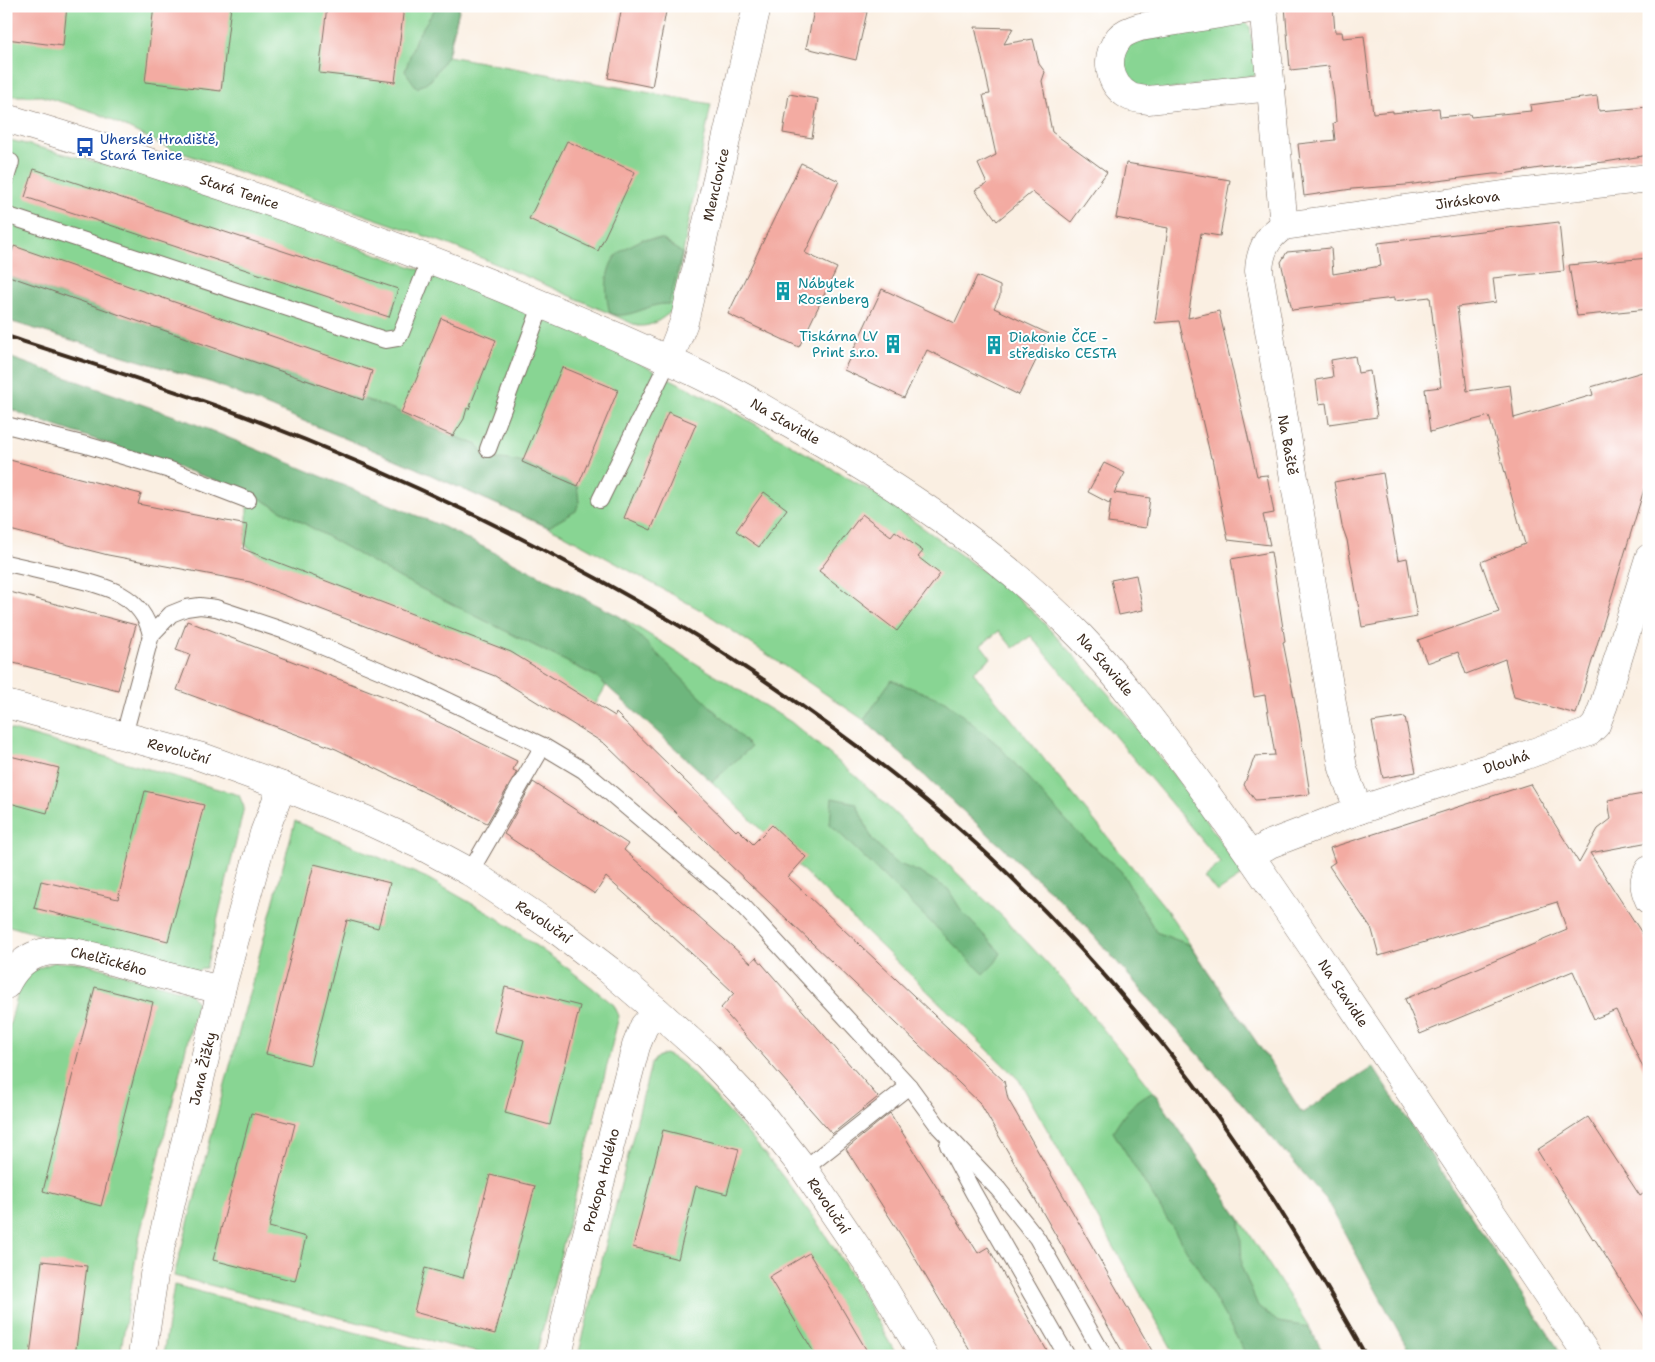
<svg xmlns="http://www.w3.org/2000/svg" width="1655" height="1362" viewBox="0 0 1655 1362" font-family="'Shantell Sans',sans-serif">
<style>
.green{fill:#88d593;stroke:#628058}
.forest{fill:#6eb67d;stroke:#54704e}
.building{fill:#f3aba2}
.lines{fill:none;stroke-linecap:round;stroke-linejoin:round}
.lane-casing{stroke:#7e6f63;stroke-width:18}
.street-casing{stroke:#7e6f63;stroke-width:29}
.lane{stroke:#fff;stroke-width:16}
.street{stroke:#fff;stroke-width:28}
.rail{stroke:#3b2a1e;stroke-width:4}
.labels{text-anchor:middle;stroke-width:4;stroke-linejoin:round;paint-order:stroke}
.transit-label{font-size:14px;fill:#164399;stroke:#fff;text-anchor:start}
.street-label{font-size:14px;fill:#3b2a1e;stroke:#fff}
.culture-label{font-size:14px;fill:#0d838f;stroke:#fff;text-anchor:start}
</style>
<rect width="100%" height="100%" fill="#fff"/>
<filter id="ink" filterUnits="userSpaceOnUse"><feTurbulence type="fractalNoise" baseFrequency=".02" numOctaves="2"/><feDisplacementMap in="SourceGraphic" scale="10" xChannelSelector="R" yChannelSelector="G"/><feConvolveMatrix kernelMatrix="1 2 1 2 8 2 1 2 1" color-interpolation-filters="sRGB"/></filter>
<filter id="wash" filterUnits="userSpaceOnUse"><feTurbulence type="fractalNoise" baseFrequency=".0096" numOctaves="4" result="noise"/><feDisplacementMap in="SourceGraphic" scale="20" xChannelSelector="R" yChannelSelector="G"/><feGaussianBlur stdDeviation="1.12" result="paint"/><feColorMatrix in="noise" values="0 0 0 0 0 0 0 0 0 0 0 0 0 0 0 0 0 1.4 0 .05"/><feComposite in="paint" operator="in"/></filter>
<g filter="url(#wash)">
<rect width="100%" height="100%" fill="#faefe2"/>
<g class="green">
<path d="M6 6H460L448 56 711 104 672 311C661 319 653 327 638 326L530 278 445 243 273 183 173 150 97 113 42 96H6Z"/>
<polygon points="1245,22 1248,24 1250,27 1256,71 1255,75 1161,91 1128,85 1121,56 1132,42"/>
<polygon points="6,139 159,178 263,213 451,281 591,339 724,406 876,494 1012,592 1042,621 1122,709 1186,791 1243,875 1217,892 1204,876 1221,863 1031,636 1013,648 999,631 981,645 991,658 973,672 1164,906 1270,1062 1275,1141 1073,912 864,720 706,613 563,534 409,465 213,383 6,320"/>
<polygon points="247,491 404,579 597,677 606,686 595,705 260,556 244,544 247,525"/>
<polygon points="619,616 791,722 858,778 1006,920 1070,988 1153,1091 1240,1219 1309,1327 1325,1356 1176,1356 1019,1080 712,782 750,747"/>
<polygon points="6,728 239,795 244,807 206,968 196,971 61,941 6,925"/>
<polygon points="295,821 427,878 497,918 570,970 614,1005 619,1016 536,1356 491,1356 174,1276"/>
<polygon points="55,962 83,963 190,993 197,1003 139,1238 120,1356 6,1356 6,1039 21,982 36,969"/>
<path d="M665 1054C682 1059 696 1078 708 1090 762 1146 814 1213 854 1280 869 1305 882 1330 897 1356H578L651 1064 657 1057Z"/>
<polygon points="174,1285 446,1356 163,1356"/>
</g>
<g class="forest">
<polygon points="437,6 460,6 447,56 431,80 417,88 405,71 416,38"/>
<path d="M643 239H662L682 253 669 304C665 304 661 304 657 305 643 308 624 320 610 313 605 295 604 271 616 256 623 248 634 244 643 239Z"/>
<path d="M6 275 393 409 430 427 478 445 486 459C521 457 545 471 577 484L579 502 576 511 548 527 409 465 213 383 6 320Z"/>
<polygon points="6,356 183,419 444,527 619,616 751,747 712,782 597,677 400,578 247,491 29,417 6,407"/>
<polygon points="891,680 945,701 997,744 1074,829 1121,871 1156,932 1190,945 1270,1062 1302,1113 1373,1067 1563,1356 1412,1356 1326,1199 1073,912 864,720"/>
<polygon points="832,798 856,803 872,839 894,862 921,873 948,889 963,913 1001,953 995,963 984,974 830,824"/>
<path d="M1153 1091 1240 1219 1242 1268 1258 1306 1278 1322 1309 1327 1325 1356H1247L1200 1272 1113 1132C1126 1111 1132 1103 1153 1091Z"/>
</g>
<g id="blocks">
<g class="building">
<polygon points="6,6 67,6 63,46 6,39"/>
<polygon points="154,6 231,6 221,91 145,82"/>
<polygon points="327,6 404,6 395,82 319,73"/>
<polygon points="622,6 667,6 652,87 608,78"/>
<polygon points="815,6 843,6 867,12 856,60 806,48"/>
<polygon points="1285,6 1333,6 1335,32 1342,32 1343,38 1364,36 1373,113 1393,111 1393,113 1439,108 1440,117 1470,114 1471,117 1531,111 1530,105 1597,96 1599,111 1649,107 1649,155 1605,162 1540,168 1503,174 1493,174 1406,185 1352,189 1304,196 1298,144 1335,140 1333,123 1336,122 1334,97 1329,66 1290,70"/>
<polygon points="975,27 1013,28 1004,44 1033,39 1039,64 1045,72 1042,81 1052,132 1107,172 1071,222 1032,192 997,221 975,190 987,184 978,164 996,155 983,95 990,94"/>
<polygon points="789,94 818,99 812,138 783,133"/>
<polygon points="567,141 635,172 598,251 529,219"/>
<polygon points="801,163 839,181 805,253 837,268 799,347 728,314"/>
<polygon points="1126,163 1230,180 1220,236 1201,233 1188,318 1219,311 1257,476 1267,475 1274,513 1263,515 1270,545 1228,540 1212,458 1211,458 1179,321 1155,323 1168,228 1116,218"/>
<polygon points="34,169 398,289 389,317 25,197"/>
<polygon points="1559,222 1564,271 1493,278 1496,302 1457,307 1467,391 1510,385 1514,418 1593,395 1591,387 1649,370 1649,473 1576,714 1514,697 1505,659 1466,674 1458,652 1427,663 1418,640 1499,612 1481,562 1525,544 1489,416 1430,432 1425,389 1441,387 1430,297 1394,301 1394,298 1292,310 1281,262 1287,252 1331,248 1333,274 1381,266 1378,243"/>
<polygon points="14,246 372,371 363,400 6,275 6,268"/>
<polygon points="1649,258 1649,309 1577,316 1569,265"/>
<polygon points="977,276 1000,286 1000,296 994,308 1049,334 1019,395 927,350 904,398 844,370 882,289 955,323"/>
<polygon points="441,318 496,340 469,409 467,408 464,419 453,436 401,413 413,385 414,385"/>
<polygon points="1355,356 1358,373 1370,371 1377,417 1329,424 1326,403 1319,404 1316,380 1333,377 1331,360"/>
<polygon points="562,367 618,390 578,486 522,462"/>
<polygon points="668,412 696,424 651,530 624,518"/>
<polygon points="6,459 141,494 138,504 247,525 243,549 511,652 615,716 616,713 736,831 738,829 753,844 772,825 806,857 788,877 1004,1081 1008,1099 1155,1356 1125,1356 980,1103 706,842 605,744 495,676 250,582 108,555 6,529"/>
<polygon points="1104,463 1125,473 1114,493 1150,498 1146,528 1108,523 1111,499 1109,503 1088,492"/>
<polygon points="1383,473 1398,560 1407,558 1417,617 1362,627 1347,540 1342,526 1334,482"/>
<polygon points="764,492 787,509 759,547 736,531"/>
<polygon points="862,514 891,536 895,531 923,551 918,557 940,574 897,631 819,571"/>
<polygon points="1271,552 1285,641 1283,642 1299,723 1310,794 1282,798 1255,800 1244,785 1255,756 1275,755 1265,695 1254,697 1231,559"/>
<polygon points="1136,575 1143,610 1119,615 1111,580"/>
<polygon points="6,591 136,625 118,690 6,661"/>
<polygon points="187,621 396,701 517,761 513,770 517,772 487,823 336,749 177,690 190,655 176,650"/>
<polygon points="1405,717 1416,772 1383,778 1372,722"/>
<polygon points="6,755 59,768 47,813 6,802"/>
<polygon points="533,782 628,844 624,850 733,947 751,963 756,957 878,1097 832,1134 721,1008 734,993 701,962 606,877 595,894 504,834"/>
<polygon points="1530,784 1579,863 1598,829 1611,819 1608,800 1649,793 1649,842 1590,853 1649,944 1649,1080 1616,1010 1594,1019 1573,971 1420,1034 1405,999 1567,930 1557,902 1379,956 1372,930 1329,866 1335,862 1330,848"/>
<polygon points="145,791 204,805 168,941 34,908 41,881 118,899"/>
<polygon points="314,864 390,883 378,928 347,920 310,1065 266,1054"/>
<polygon points="95,987 153,1002 101,1206 43,1191"/>
<polygon points="505,987 580,1006 550,1125 505,1113 524,1040 494,1032"/>
<polygon points="251,1113 295,1124 269,1227 306,1237 295,1281 213,1260"/>
<polygon points="890,1113 978,1253 988,1247 1050,1356 973,1356 906,1243 846,1149"/>
<polygon points="1588,1117 1640,1196 1649,1190 1649,1324 1594,1238 1593,1239 1537,1150"/>
<polygon points="663,1130 739,1149 727,1194 696,1186 678,1259 633,1247"/>
<polygon points="490,1175 535,1186 495,1334 414,1312 425,1268 463,1278"/>
<polygon points="809,1253 870,1356 816,1356 769,1277"/>
<polygon points="42,1261 87,1266 75,1356 30,1356"/>
</g>
</g>
</g>
<g filter="url(#ink)">
<use href="#blocks" fill-opacity="0" stroke="#7e6f63" stroke-width="1"/>
<g class="lines">
<g class="lane-casing">
<g id="lane">
<polyline points="6,178 11,162"/>
<polyline points="6,215 385,340 397,338 401,333 430,259"/>
<polyline points="6,425 86,445 170,470 248,500"/>
<polyline points="488,449 542,304"/>
<polyline points="600,500 669,360"/>
<path d="M6 563C25 567 44 572 63 576 100 585 142 592 151 635L171 614 186 608 200 606 216 608 288 632 417 686 543 746 583 770 741 904 909 1086 939 1127 998 1189 1037 1238 1104 1356"/>
<polyline points="124,735 151,635"/>
<polyline points="470,872 543,746"/>
<polyline points="948,1145 973,1192 1067,1356"/>
<polyline points="804,1169 909,1086"/>
</g>
</g>
<g class="street-casing">
<g id="street">
<polyline points="1263,6 1284,226"/>
<path d="M1263 7 1140 27C1132 30 1124 32 1119 38 1104 57 1108 84 1129 96 1134 99 1142 99 1148 100L1271 87"/>
<path id="s1" d="M6 118C170 167 333 220 492 284 566 314 640 345 712 381 744 396 773 415 804 432 903 489 1000 554 1081 637 1120 678 1153 722 1187 767 1239 837 1287 909 1336 982 1419 1107 1504 1231 1588 1356"/>
<path id="s2" d="M669 360 684 322 757 6"/>
<path id="s3" d="M6 704 202 757 282 786 364 819 418 844 470 872 558 931 609 970 657 1011 706 1055 758 1110 804 1169 877 1277 924 1356"/>
<path id="s4" d="M1359 810 1350 788 1343 768 1259 271C1260 251 1267 236 1284 226L1517 193 1649 178"/>
<path id="s5" d="M1251 855 1270 844 1359 810 1524 756 1589 732 1596 725 1604 704 1649 558"/>
<path d="M1649 870C1642 880 1644 889 1649 900"/>
<path id="s6" d="M6 985C13 971 23 959 38 954 65 944 109 961 136 968 164 976 193 983 221 990"/>
<path id="s7" d="M142 1356 154 1275 221 990 264 833 282 786"/>
<path id="s8" d="M558 1356 572 1291 636 1046 644 1026 657 1011"/>
</g>
</g>
<use href="#lane" class="lane"/>
<use href="#street" class="street"/>
<path class="rail" d="M6 336C84 361 163 386 239 414 396 473 547 546 690 632 715 647 739 664 764 680 848 737 932 800 1005 871 1092 956 1174 1051 1243 1153 1287 1219 1327 1286 1366 1356"/>
</g>
</g>
<defs>
<g id="bus-bare" transform="scale(1.5)"><path d="M-5-6H5V4H4V6H2V4H-2V6H-4V4H-5ZM-3.5-4V0h7V-4ZM-3.5 1.2v1.5H-2V1.2ZM2 1.2v1.5H3.5V1.2Z" fill="#1a4fb4" stroke="#fff" stroke-width="2.5" paint-order="stroke"/></g>
<g id="building-bare" transform="scale(1.5)"><path d="M-4-6H4V6H1V3H-1V6H-4ZM-2.5-4.3h1.7v1.8h-1.7ZM.8-4.3h1.7v1.8H.8ZM-2.5-1h1.7V.8h-1.7ZM.8-1h1.7V.8H.8Z" fill="#0f9aa8" stroke="#fff" stroke-width="2.5" paint-order="stroke"/></g>
</defs>
<g fill-rule="evenodd">
<use href="#bus-bare" x="85" y="147"/>
<use href="#building-bare" x="783" y="291"/>
<use href="#building-bare" x="893" y="344"/>
<use href="#building-bare" x="994" y="345"/>
</g>
<g class="labels">
<g class="transit-label">
<text x="100" y="144">Uherské Hradiště,<tspan x="100" dy="16">Stará Tenice</tspan></text>
</g>
<g class="street-label">
<text dy="5" stroke="none"><textPath href="#s2" startOffset="182">Menclovice</textPath></text>
<text dy="5" stroke="none"><textPath href="#s1" startOffset="245">Stará Tenice</textPath></text>
<text dy="5" stroke="none"><textPath href="#s4" startOffset="788">Jiráskova</textPath></text>
<text dy="5" stroke="none"><textPath href="#s1" startOffset="838">Na Stavidle</textPath></text>
<text transform="translate(1288 445) rotate(80)" y="5">Na Baště</text>
<text dy="5" stroke="none"><textPath href="#s1" startOffset="1242">Na Stavidle</textPath></text>
<text dy="5" stroke="none"><textPath href="#s3" startOffset="179">Revoluční</textPath></text>
<text dy="5" stroke="none"><textPath href="#s5" startOffset="272">Dlouhá</textPath></text>
<text dy="5" stroke="none"><textPath href="#s3" startOffset="584">Revoluční</textPath></text>
<text dy="5" stroke="none"><textPath href="#s6" startOffset="118">Chelčického</textPath></text>
<text dy="5" stroke="none"><textPath href="#s1" startOffset="1648">Na Stavidle</textPath></text>
<text dy="5" stroke="none"><textPath href="#s7" startOffset="294">Jana Žižky</textPath></text>
<text dy="5" stroke="none"><textPath href="#s8" startOffset="181">Prokopa Holého</textPath></text>
<text dy="5" stroke="none"><textPath href="#s3" startOffset="989">Revoluční</textPath></text>
</g>
<g class="culture-label">
<text x="798" y="288">Nábytek<tspan x="798" dy="16">Rosenberg</tspan></text>
<text x="878" y="341" text-anchor="end">Tiskárna LV<tspan x="878" dy="16">Print s.r.o.</tspan></text>
<text x="1009" y="342">Diakonie ČCE -<tspan x="1009" dy="16">středisko CESTA</tspan></text>
</g>
</g>
<rect width="1655" height="1362" fill="none" stroke="#fff" stroke-width="25"/>
</svg>
